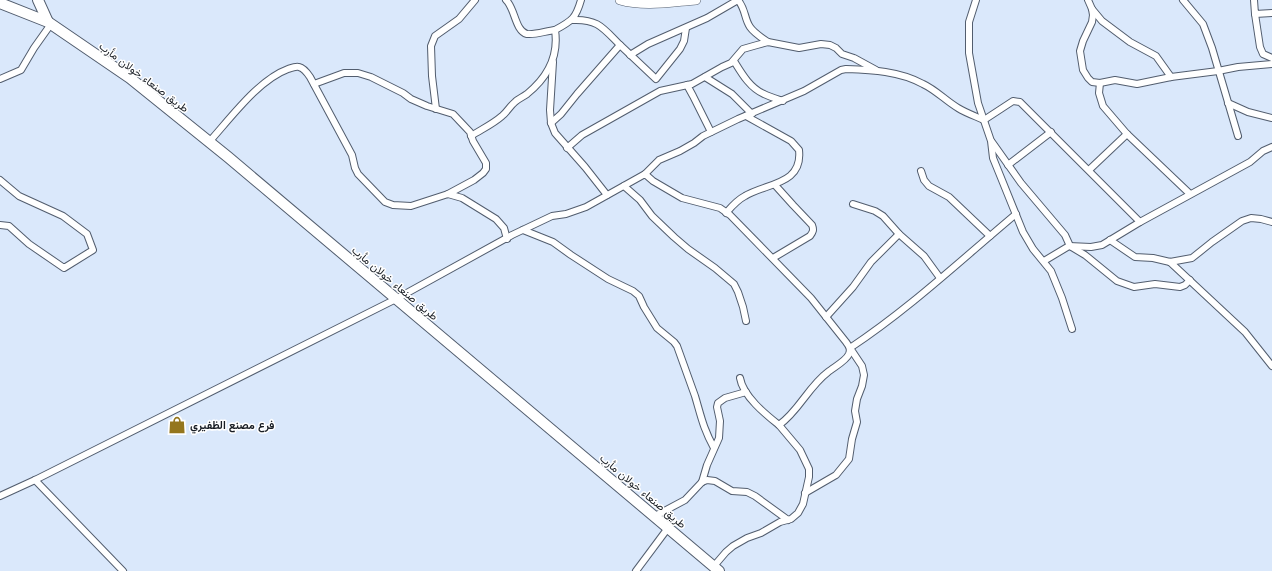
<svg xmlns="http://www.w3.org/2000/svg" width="1272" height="571" viewBox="0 0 1272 571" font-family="'Work Sans',Vazirmatn,sans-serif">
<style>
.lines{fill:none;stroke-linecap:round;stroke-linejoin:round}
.street-casing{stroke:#525d6e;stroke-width:8}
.secondary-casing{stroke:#525d6e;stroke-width:10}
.primary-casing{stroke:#525d6e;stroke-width:12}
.street{stroke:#fff;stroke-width:6}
.secondary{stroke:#fff;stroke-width:9}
.primary{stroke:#fff;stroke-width:10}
.labels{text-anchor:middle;stroke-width:3;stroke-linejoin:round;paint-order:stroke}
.street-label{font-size:11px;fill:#171c23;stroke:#fff}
.poi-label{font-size:11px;font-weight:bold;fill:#171c23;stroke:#fff;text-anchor:start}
</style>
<rect width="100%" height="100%" fill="#dae8fb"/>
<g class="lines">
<g class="street-casing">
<g id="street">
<path d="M506 0C515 8 515 31 527 34 535 35 546 31 555 30"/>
<polyline points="976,0 969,22 969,53 978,103 991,141 993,158 1023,232 1033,249 1051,271 1062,298 1072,329"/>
<polyline points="1088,0 1092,9 1093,15 1092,22 1083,41 1080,51 1083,70 1088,78 1092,82 1100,83 1115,80 1137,84 1171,77 1218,71 1238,67 1272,64"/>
<polyline points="1183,0 1203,24 1212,48 1238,136"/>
<polyline points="1254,0 1255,14 1272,13"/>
<polyline points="1092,9 1102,21 1130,42 1156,56 1171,77"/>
<polyline points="1255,14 1260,47 1263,54 1272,58"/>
<polyline points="620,45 656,79 680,49 684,41 686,28"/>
<path d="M630 55 648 44 707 18 738 0C746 10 744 18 750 27 754 33 762 38 768 42"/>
<path d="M734 61C742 74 750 88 764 94 770 97 777 99 783 101"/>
<polyline points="553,62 550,110 551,123 555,133 585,167 607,195"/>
<polyline points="705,77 732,94 752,114"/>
<polyline points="0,79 21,70 34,48 51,24"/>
<polyline points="1100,83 1099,93 1103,106 1127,134 1190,194"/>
<polyline points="314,84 344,73 358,73 371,77 403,93 411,99 427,106 453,114 470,132 473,141 486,163 486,169 483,173 474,180 448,194"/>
<polyline points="687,85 693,96 711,132"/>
<polyline points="1228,103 1248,112 1272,118"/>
<polyline points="436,109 432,76 431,46 435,36 459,19 475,0"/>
<path d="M551 123 561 114 577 94 620 45C603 28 598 19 573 20"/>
<path d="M471 136C482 129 493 124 502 116 507 112 510 106 515 102 518 99 523 97 527 94 548 77 559 57 555 30 572 21 576 18 581 0"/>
<path d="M209 142C230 119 258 80 288 69 291 68 296 66 299 67 304 68 308 74 310 77L352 155 355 168 358 174 385 202 393 205 411 206 448 194 462 198 496 219 504 228 507 239"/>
<polyline points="992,142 1021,183 1065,235 1070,246 1085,255 1117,281 1134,287 1155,284 1180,287 1185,285 1190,280"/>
<polyline points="567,148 582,135 660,91 692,84 722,67 731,63 743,49 757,45 768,42 799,48 821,44 830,45 836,48 842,54 854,58 876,70"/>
<polyline points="1008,165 1051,132"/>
<polyline points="1089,170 1127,134"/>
<polyline points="921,171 924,180 929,186 949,197 990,236"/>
<path d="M645 174 659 160 680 151 694 143 703 136 738 119 804 91 841 70 846 69C872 70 899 71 923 84 936 90 946 101 958 108 966 113 975 116 984 120L1013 101 1020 102 1140 222"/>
<polyline points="0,180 19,196 63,216 87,234 93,250 64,268 29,244 9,226 0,225"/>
<polyline points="624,186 640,200 652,216 674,237 688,249 715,268 734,284 738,292 743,307 746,321"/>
<polyline points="853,204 875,211 883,216 899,234 924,256 940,278"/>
<path d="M726 213C732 206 737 200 745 196 766 183 803 185 799 150L791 141 746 116"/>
<path d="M523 230 553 242 571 255 608 279 633 291 639 296 644 307 657 328 674 342 677 346C683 363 689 379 695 396 701 416 703 428 714 448"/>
<polyline points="1110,240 1135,257 1153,258 1170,262 1192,258 1212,242 1242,221 1251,218 1261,219 1272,222"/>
<path d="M773 258 810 236C813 232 814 230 812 225L793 205 775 185"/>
<polyline points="1044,261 1069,246 1091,247 1102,245 1140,222 1250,162 1263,151 1272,147"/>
<polyline points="1170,262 1245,332 1272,366"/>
<polyline points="826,317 853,287 871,262 899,234"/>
<path d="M740 378C743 396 765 414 779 425"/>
<polyline points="35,480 123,571"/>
<polyline points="702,482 707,465 719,438 720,421 717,407 718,403 725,398 746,392"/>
<path d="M805 493 836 475 849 459 852 439 857 422 855 411 857 399 862 386 864 375 862 366 850 348C909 309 961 260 1016 214"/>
<path d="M0 496 35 480 396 299 512 235 552 216 566 214 586 207 645 174 653 181 682 198 720 208 730 215 811 298 846 342C849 346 851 349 849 354 846 361 834 367 828 372 808 387 799 411 779 425L800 450 809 469V477L803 504 798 513 791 519 780 522 761 533 747 538 733 546 726 552 714 566"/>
<polyline points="655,516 685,500 702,482 707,480 715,481 732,491 747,492 755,496 788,520"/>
<polyline points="636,571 668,528"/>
</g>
</g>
<g class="secondary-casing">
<path id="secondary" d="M620 0C644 7 671 2 696 0"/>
</g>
<g class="primary-casing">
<g id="primary">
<polyline points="38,0 48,22"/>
<polyline points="0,3 48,22 130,78 228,157 719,571"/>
</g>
</g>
<use href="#street" class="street"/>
<use href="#secondary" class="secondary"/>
<use href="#primary" class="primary"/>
</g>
<defs>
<g id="shop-bare" transform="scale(1.38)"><path d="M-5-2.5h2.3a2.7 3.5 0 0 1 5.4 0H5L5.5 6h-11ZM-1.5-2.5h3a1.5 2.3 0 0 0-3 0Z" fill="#94761e" stroke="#fff" stroke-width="2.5" paint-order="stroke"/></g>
</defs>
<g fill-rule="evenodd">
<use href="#shop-bare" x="177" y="425"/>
</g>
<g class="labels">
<g class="street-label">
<text transform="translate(144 77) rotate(37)" y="4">طريق صنعاء خولان مأرب</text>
<text transform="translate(395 283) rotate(40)" y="4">طريق صنعاء خولان مأرب</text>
<text transform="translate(643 491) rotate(40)" y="4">طريق صنعاء خولان مأرب</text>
</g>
<g class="poi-label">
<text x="190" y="429">فرع مصنع الظفيري</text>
</g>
</g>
</svg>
